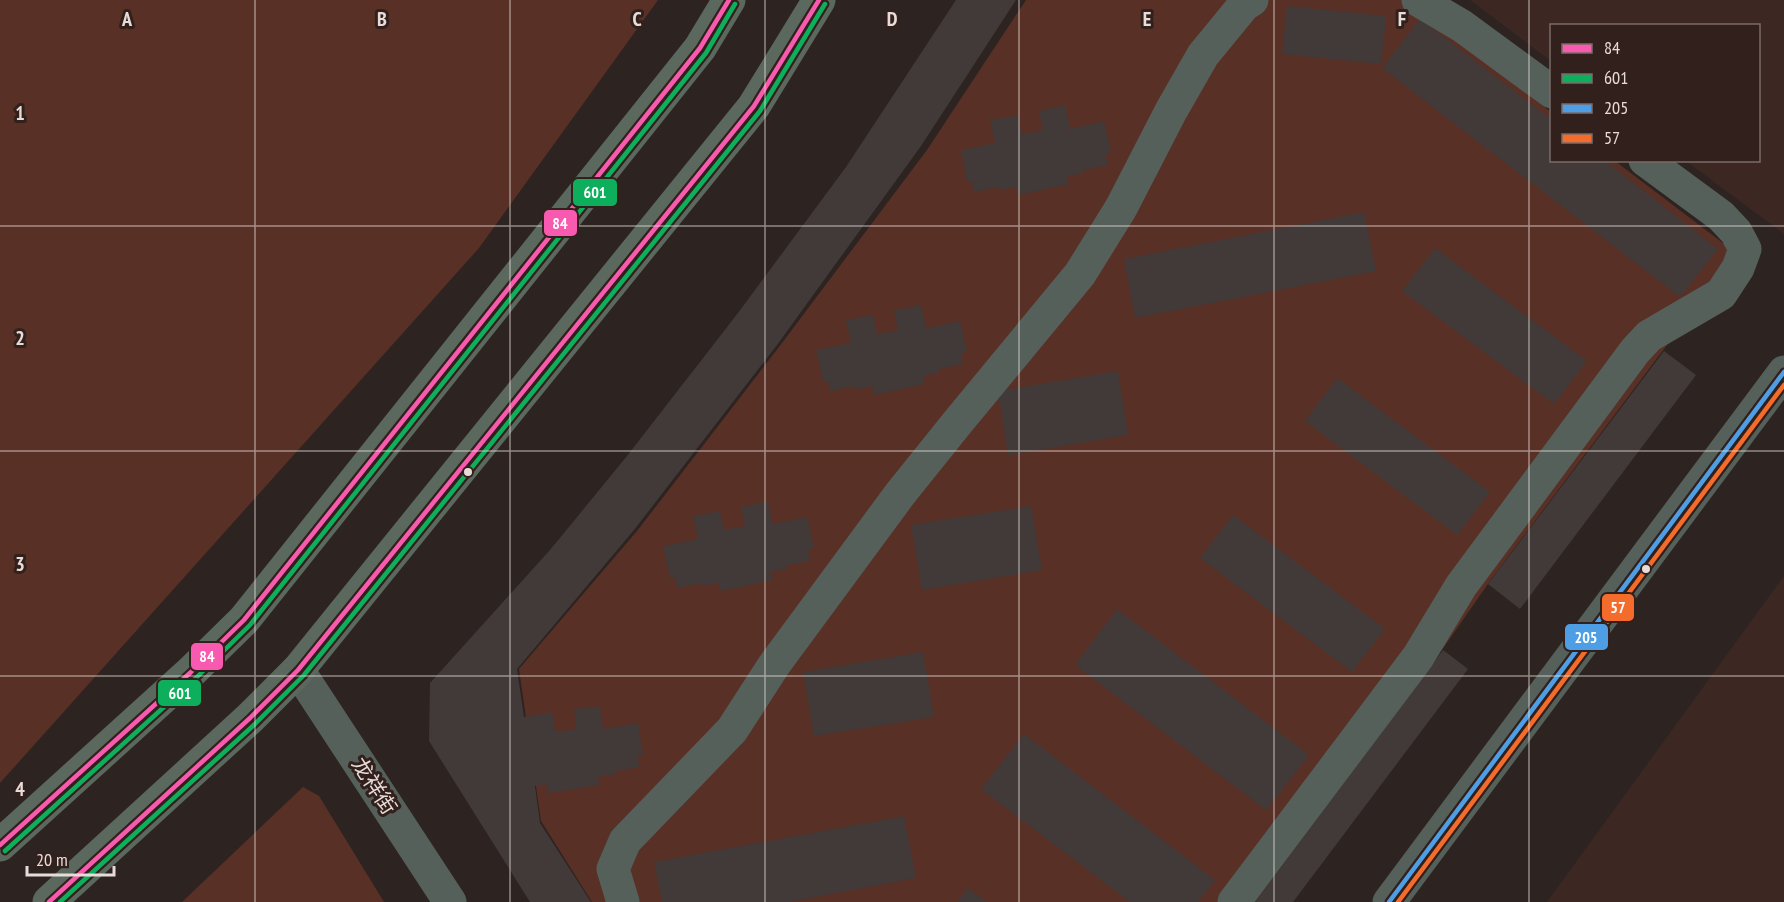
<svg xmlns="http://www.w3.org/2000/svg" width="1784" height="902" viewBox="0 0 1784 902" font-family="'PT Sans Narrow','Noto Sans SC',sans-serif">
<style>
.built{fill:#3d2722}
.green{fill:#593026}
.building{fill:#423a38}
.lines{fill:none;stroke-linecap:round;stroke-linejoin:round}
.minor{stroke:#55605a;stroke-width:33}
.highway{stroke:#5b685e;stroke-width:33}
.bus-1-casing{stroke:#32201c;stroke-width:9}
.bus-2-casing{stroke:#32201c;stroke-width:9}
.bus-3-casing{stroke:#32201c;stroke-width:9}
.bus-4-casing{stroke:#32201c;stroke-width:9}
.bus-1{stroke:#f75aaf;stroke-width:4.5}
.bus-2{stroke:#0daf5c;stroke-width:4.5}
.bus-3{stroke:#4d9ee5;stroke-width:4.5}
.bus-4{stroke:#f36c2b;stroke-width:4.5}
.grid{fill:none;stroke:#e8dcd9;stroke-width:1.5;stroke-opacity:0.55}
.bus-dot{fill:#e8dcd9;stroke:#32201c;stroke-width:2}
.labels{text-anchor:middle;stroke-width:6;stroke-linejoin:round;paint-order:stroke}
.street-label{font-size:21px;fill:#e8dcd9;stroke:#32201c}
.grid-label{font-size:20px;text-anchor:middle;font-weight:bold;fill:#e8dcd9;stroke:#32201c;stroke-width:6;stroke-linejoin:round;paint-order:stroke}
.line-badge{stroke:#32201c;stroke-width:2}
.badge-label{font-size:16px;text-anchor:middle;font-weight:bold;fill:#fff}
</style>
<rect width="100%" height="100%" fill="#2d2421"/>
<g class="built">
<polygon points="1470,0 1784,0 1784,234 1686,161 1758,160 1758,26 1552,26 1551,61"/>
<polygon points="1784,576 1784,902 1547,902"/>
</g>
<g class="green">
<polygon points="0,0 658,0 479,248 0,783"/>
<polygon points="1026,0 1405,0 1551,112 1552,160 1615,161 1736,253 1490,581 1444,647 1255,902 592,902 541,821 519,669 637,531 779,347 927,150"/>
<polygon points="303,787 319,796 384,902 182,902"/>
</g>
<g class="building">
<polygon points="956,0 1016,0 921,146 777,345 634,530 517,669 524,717 552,712 555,732 576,729 574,709 600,706 603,729 638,723 643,755 638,756 639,767 615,771 615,774 598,777 599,785 548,793 546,784 535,786 540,823 591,902 530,902 429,741 430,683 550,550 627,456 738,313 846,167"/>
<polygon points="1287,6 1386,16 1381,64 1282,54"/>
<polygon points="1420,19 1552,120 1552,160 1604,160 1718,249 1680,297 1382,68"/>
<polygon points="1065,105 1070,129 1104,121 1111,153 1105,154 1108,165 1083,170 1084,173 1067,176 1069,184 1018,195 1016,187 999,190 998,187 974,192 972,181 967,182 961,150 995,143 990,120 1018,115 1022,134 1043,130 1039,111"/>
<polygon points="1364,212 1376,271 1135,318 1124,259"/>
<polygon points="1435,248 1587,361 1554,404 1402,291"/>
<polygon points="921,305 926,328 960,321 967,352 961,353 963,364 939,369 940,372 923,376 925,384 874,395 872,386 855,390 854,386 830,391 828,381 823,382 816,350 851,343 846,320 873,315 877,334 898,330 894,310"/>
<polygon points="1664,351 1696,375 1520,609 1488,584"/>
<polygon points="1118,371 1128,435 1008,455 998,391"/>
<polygon points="1337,378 1490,492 1457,535 1305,421"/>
<polygon points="768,501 772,524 807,517 814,548 808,550 810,561 786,565 787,569 770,572 772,580 721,591 719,583 702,586 701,583 677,588 675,577 670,578 663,546 698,539 693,516 720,511 724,530 745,526 741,507"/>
<polygon points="1031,506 1042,570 922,590 911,525"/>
<polygon points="1233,515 1385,629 1352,672 1200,558"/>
<polygon points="1117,609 1309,755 1266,810 1075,665"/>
<polygon points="1443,650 1468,669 1293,902 1255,902"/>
<polygon points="923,652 934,717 814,736 803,672"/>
<polygon points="1024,734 1215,880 1198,902 1130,902 981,789"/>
<polygon points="904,816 916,878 789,902 662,902 654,862"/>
<polygon points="968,888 987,902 957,902"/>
</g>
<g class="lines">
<g class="minor">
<polyline points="1418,0 1462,26 1552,92"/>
<polyline points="298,670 450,902"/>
<polyline points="623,902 613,869 625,841 732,730 774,665 900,494 957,423 1080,274 1121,208 1171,111 1203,55 1244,5 1252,0"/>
<polyline points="1234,902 1418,657 1461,586 1635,351 1649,336 1721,294 1738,268 1745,249 1736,232 1721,216 1645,160"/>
<polyline points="1389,902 1784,372"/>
</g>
<g class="highway">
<polyline points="0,845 191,672 244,620 700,48 729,0"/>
<polyline points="49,902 250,718 298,670 754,106 819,0"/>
</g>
<g class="bus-1-casing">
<g id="bus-1">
<polyline points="0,845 191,672 244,620 700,48 729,0"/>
<polyline points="49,902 250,718 298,670 754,106 819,0"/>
</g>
</g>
<g class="bus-2-casing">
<g id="bus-2">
<polyline points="5,851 196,678 250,625 706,53 735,4"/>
<polyline points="60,902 255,724 304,675 760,111 825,4"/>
</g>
</g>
<g class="bus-3-casing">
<polyline id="bus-3" points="1389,902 1784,372"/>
</g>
<g class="bus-4-casing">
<polyline id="bus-4" points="1398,902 1784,385"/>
</g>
<use href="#bus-1" class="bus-1"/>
<use href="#bus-2" class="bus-2"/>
<use href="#bus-3" class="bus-3"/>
<use href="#bus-4" class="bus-4"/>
</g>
<path class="grid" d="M255 0V902M510 0V902M765 0V902M1019 0V902M1274 0V902M1529 0V902M0 226H1784M0 451H1784M0 676H1784"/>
<g class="bus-dot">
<circle cx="468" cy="472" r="5"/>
<circle cx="1646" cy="569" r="5"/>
</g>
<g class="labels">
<g class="street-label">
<text transform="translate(374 786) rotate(57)" y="7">龙祥街</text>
</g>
</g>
<g class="grid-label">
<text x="127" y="26">A</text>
<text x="382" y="26">B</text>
<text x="637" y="26">C</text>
<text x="892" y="26">D</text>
<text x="1147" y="26">E</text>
<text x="1402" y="26">F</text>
<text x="20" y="120">1</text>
<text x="20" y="345">2</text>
<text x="20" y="571">3</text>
<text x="20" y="796">4</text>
</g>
<g class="line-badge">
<rect x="572" y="178" width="46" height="29" rx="6" fill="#0daf5c"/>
<rect x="543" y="209" width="35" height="28" rx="6" fill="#f75aaf"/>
<rect x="1601" y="593" width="34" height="29" rx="6" fill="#f36c2b"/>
<rect x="1564" y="623" width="45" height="28" rx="6" fill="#4d9ee5"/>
<rect x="190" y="642" width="34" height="29" rx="6" fill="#f75aaf"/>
<rect x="157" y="679" width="45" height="28" rx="6" fill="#0daf5c"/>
</g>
<g class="badge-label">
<text x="595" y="198">601</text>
<text x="560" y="229">84</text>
<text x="1618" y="613">57</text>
<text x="1586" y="643">205</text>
<text x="207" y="662">84</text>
<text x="180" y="699">601</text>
</g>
<rect x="1550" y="24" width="210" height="138" fill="#32201c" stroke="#7b6b68" stroke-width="1.5"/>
<rect x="1562" y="44" width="30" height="9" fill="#f75aaf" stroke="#7b6b68" stroke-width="1.5"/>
<text x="1604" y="54" font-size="18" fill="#e8dcd9">84</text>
<rect x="1562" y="74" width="30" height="9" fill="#0daf5c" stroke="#7b6b68" stroke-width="1.5"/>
<text x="1604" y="84" font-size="18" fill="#e8dcd9">601</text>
<rect x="1562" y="104" width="30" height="9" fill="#4d9ee5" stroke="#7b6b68" stroke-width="1.5"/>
<text x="1604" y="114" font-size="18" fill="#e8dcd9">205</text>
<rect x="1562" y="134" width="30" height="9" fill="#f36c2b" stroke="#7b6b68" stroke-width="1.5"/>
<text x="1604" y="144" font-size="18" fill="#e8dcd9">57</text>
<path d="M27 866v9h87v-9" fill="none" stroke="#e8dcd9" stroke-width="3"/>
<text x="36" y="866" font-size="18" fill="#e8dcd9" stroke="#32201c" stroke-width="4.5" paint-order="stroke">20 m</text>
</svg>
